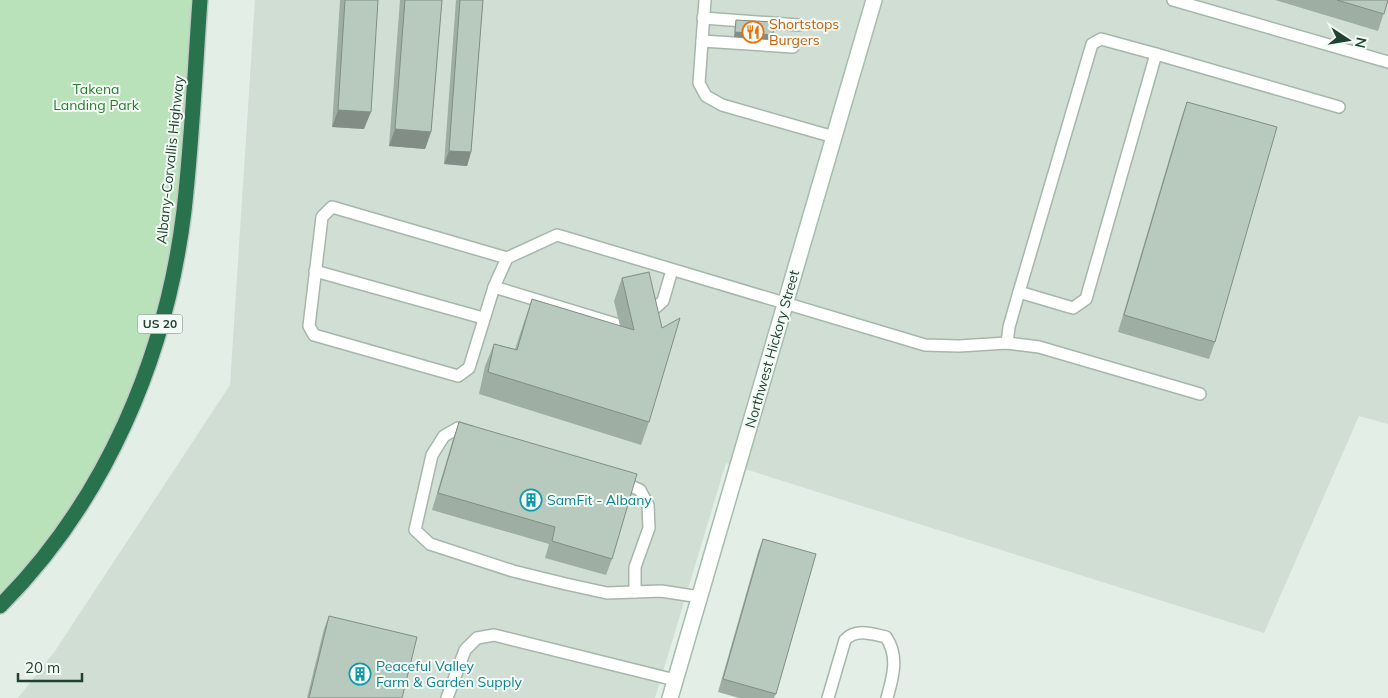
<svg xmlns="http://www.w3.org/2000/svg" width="1388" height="698" viewBox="0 0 1388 698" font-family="Mulish,sans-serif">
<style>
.built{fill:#d1ded4}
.green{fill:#bae2ba}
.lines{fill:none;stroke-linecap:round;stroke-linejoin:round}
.lane-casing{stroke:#a5b7ac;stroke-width:14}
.secondary-casing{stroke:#a3bead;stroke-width:18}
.highway-casing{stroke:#c1cac5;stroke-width:18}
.lane{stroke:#fff;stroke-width:11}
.secondary{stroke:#fff;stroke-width:15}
.highway{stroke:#29724e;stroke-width:15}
.wall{fill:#9eaea3}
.shaded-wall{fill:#818d85}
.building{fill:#b8cabe;stroke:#818d85}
.labels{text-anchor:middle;stroke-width:4;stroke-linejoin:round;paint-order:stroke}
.shield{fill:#f4faf5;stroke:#60796b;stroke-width:1}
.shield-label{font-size:12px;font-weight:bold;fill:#204230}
.food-label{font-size:14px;fill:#c56008;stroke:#f4faf5;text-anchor:start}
.park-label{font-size:14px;fill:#267e2f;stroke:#f4faf5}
.street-label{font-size:14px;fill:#204230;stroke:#f4faf5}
.culture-label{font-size:14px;fill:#0d838f;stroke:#f4faf5;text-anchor:start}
</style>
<rect width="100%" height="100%" fill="#e3eee6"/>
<polygon class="built" points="255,0 1388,0 1388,424 1359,416 1264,633 726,463 655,698 18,698 55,651 230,385"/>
<polygon class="green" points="0,0 201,0 184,212 155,344 82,505 0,601"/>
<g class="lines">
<g class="lane-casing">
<g id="lane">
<polyline points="705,0 699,83 706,96 722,105 834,137"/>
<polyline points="1173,0 1388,62"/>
<polyline points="703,18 799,25"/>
<polyline points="702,41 793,47"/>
<polyline points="315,271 483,318"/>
<polyline points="494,287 507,258"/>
<polyline points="1019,292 1092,44 1101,39 1156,54"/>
<polyline points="646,316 663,301 672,270"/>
<polyline points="619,325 494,287 469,368 458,376 314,335 309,326 322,217 332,207 507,258 557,235 925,345 959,346 1007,343 1039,347 1200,394"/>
<polyline points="1007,343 1009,327 1019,292 1073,308 1086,299 1156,54 1339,107"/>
<polyline points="470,432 458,428 444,436 432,455 415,530 430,544 513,571 566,584 607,593 661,591 700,597"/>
<polyline points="621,482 640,490 648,505 649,528 635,567 635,592"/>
<polyline points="447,698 465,650 477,638 494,635 675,680"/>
<path d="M828 698 845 640C856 628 872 634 886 637 899 656 893 677 887 698"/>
</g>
</g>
<g class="secondary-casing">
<polyline id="secondary" points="670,698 874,0"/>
</g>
<g class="highway-casing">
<path id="highway" d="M0 606C105 501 166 358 184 211 192 141 195 70 200 0"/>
</g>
<use href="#lane" class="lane"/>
<use href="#secondary" class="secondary"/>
<use href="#highway" class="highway"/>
</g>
<g class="wall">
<polygon points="340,0 378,0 364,129 332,127"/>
<polygon points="400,0 442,0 431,132 425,149 389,146"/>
<polygon points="456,0 483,0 471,152 467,166 444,164"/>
<polygon points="1275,0 1388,0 1378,31"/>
<polygon points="736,20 773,35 771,40 734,37 735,24"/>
<polygon points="1187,102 1215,342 1209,359 1118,332 1181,119"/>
<polygon points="649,272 649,422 641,445 479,394 485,366 494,344 515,349 524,322 532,299 620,326 614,301 622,278"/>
<polygon points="459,422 612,559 606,575 545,558 549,544 432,510 453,439"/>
<polygon points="763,539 776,694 774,698 739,698 718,692 758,552"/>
<polygon points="329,616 402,698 307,698 324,629"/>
</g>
<g class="shaded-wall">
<polygon points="735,32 773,35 771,40 734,37"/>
<polygon points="338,110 371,112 364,129 332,127"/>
<polygon points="395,129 431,132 425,149 389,146"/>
<polygon points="449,151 471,152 467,166 444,164"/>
</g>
<g class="building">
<polygon points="345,0 378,0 371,112 338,110"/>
<polygon points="405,0 442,0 431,132 395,129"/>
<polygon points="460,0 483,0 471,152 449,151"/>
<polygon points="1337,0 1388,0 1384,14"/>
<polygon points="736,20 774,22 773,35 735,32"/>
<polygon points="1187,102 1277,127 1215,342 1124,315"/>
<polygon points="649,272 662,328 680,318 649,422 488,372 494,344 517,350 532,299 634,330 622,278"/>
<polygon points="459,422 637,474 612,559 552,541 555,527 438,493"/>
<polygon points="763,539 816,554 776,694 723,679"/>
<polygon points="329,616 417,637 402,698 309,698"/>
</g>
<defs>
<g id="restaurant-ring" transform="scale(1.125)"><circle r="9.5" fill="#f4faf5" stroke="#e8710a" stroke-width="1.5"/><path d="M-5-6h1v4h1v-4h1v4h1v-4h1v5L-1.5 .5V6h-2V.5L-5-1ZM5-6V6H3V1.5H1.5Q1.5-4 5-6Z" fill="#e8710a"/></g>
<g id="building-ring" transform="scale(1.125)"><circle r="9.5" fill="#f4faf5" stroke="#0f9aa8" stroke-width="1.5"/><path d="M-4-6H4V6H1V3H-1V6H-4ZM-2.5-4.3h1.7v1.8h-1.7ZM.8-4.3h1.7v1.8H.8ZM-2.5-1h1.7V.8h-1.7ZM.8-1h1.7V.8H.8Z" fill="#0f9aa8"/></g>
</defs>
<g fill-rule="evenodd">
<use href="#restaurant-ring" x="753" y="32"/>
<use href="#building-ring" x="531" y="500"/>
<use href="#building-ring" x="360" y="674"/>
</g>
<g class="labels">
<rect class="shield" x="137.5" y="314.5" width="45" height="19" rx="4"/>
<g class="shield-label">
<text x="160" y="328">US 20</text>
</g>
<g class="food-label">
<text x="769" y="29">Shortstops<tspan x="769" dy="16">Burgers</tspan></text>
</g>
<g class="park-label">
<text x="96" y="94">Takena<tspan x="96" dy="16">Landing Park</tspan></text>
</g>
<g class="street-label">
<text transform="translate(170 160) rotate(-84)" y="5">Albany-Corvallis Highway</text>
<text transform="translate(772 349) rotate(-74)" y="5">Northwest Hickory Street</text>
</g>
<g class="culture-label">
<text x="547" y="505">SamFit - Albany</text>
<text x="376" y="671">Peaceful Valley<tspan x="376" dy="16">Farm &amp; Garden Supply</tspan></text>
</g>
</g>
<g transform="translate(1348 40) rotate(102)" stroke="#f4faf5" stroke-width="4" paint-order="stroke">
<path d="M0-4L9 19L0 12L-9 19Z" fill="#204230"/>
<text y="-8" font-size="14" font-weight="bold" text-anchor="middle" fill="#204230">N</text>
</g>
<path d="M18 673v8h64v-8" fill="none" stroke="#204230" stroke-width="2.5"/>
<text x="25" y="673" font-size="15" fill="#204230" stroke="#f4faf5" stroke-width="4" paint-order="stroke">20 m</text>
</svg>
